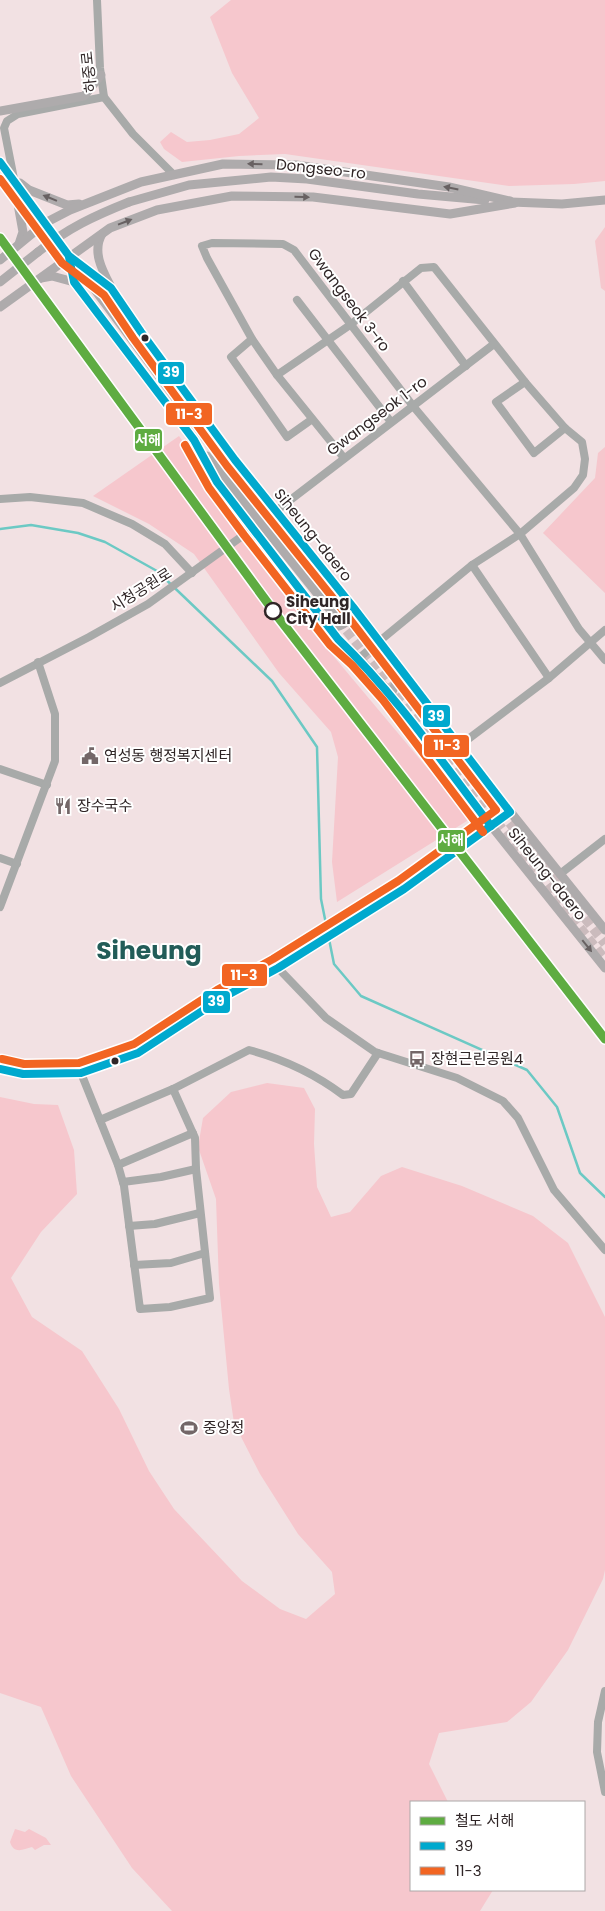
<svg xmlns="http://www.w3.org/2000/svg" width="605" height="1911" viewBox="0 0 605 1911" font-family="Poppins,'Noto Sans KR',sans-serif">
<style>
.green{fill:#f6c7cd}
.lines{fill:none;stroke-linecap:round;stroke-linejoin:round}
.stream{stroke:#6cc9c4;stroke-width:2.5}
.major-tunnel{stroke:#cbbbbd;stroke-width:9;stroke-dasharray:9 4.5;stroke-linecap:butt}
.minor{stroke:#a8aaa9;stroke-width:8}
.major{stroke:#aeabac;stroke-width:9}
.major-bridge{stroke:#aeabac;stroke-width:9}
.bus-1-casing{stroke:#fff;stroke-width:11}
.bus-2-casing{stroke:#fff;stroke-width:11}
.bus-1{stroke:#00a9ce;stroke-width:8}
.bus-2{stroke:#f26522;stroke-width:8}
.rail-1-casing{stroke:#fff;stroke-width:12}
.rail-1{stroke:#5eac41;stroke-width:9}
.oneway{fill:#686162}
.bus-dot{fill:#2f2526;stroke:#fff;stroke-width:2}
.stop-dot{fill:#fff;stroke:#2f2526;stroke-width:2.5}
.labels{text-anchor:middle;stroke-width:4;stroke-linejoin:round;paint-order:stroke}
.street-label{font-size:15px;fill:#2f2526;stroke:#fff}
.stop-label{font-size:15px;font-weight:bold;fill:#2f2526;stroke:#fff;text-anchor:start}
.poi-label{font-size:15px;fill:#2f2526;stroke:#fff;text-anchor:start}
.town-label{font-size:25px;font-weight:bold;fill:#225c58;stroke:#fff}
.line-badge{stroke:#fff;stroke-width:2}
.badge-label{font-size:14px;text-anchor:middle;font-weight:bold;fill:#fff}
</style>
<rect width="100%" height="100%" fill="#f2e1e3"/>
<g class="green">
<polygon points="231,0 605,0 605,181 574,184 509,186 285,154 239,156 182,162 164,149 160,142 171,132 187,142 210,140 239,134 259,118 232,73 210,17"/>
<polygon points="605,227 605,291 601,288 595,241"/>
<polygon points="179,436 330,652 470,819 337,902 332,862 338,757 331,732 279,673 194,554 149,524 93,496"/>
<polygon points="605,447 605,593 543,533 595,478 598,453"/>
<polygon points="267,1083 304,1088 315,1109 314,1144 317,1187 331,1217 350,1212 381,1176 402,1167 462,1186 533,1216 568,1243 605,1317 605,1570 603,1579 568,1650 531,1702 507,1722 439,1733 429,1764 448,1802 411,1802 411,1890 493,1890 480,1911 172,1911 132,1868 71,1776 41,1707 0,1693 0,1097 34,1104 58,1105 74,1150 77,1194 41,1232 11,1278 32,1317 82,1351 119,1409 149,1471 174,1509 242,1581 280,1609 306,1619 335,1594 332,1572 298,1534 260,1474 234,1423 229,1389 219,1284 216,1199 198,1147 203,1118 231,1092"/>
<path d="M15 1829 25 1832 29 1829 46 1838 51 1845H44L35 1850 32 1847C22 1850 14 1854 10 1842Z"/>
</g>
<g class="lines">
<polyline class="stream" points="0,529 31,525 78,533 105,542 157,571 272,681 317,747 321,899 334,964 361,996 527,1070 557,1107 580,1173 605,1197"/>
<g class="major-tunnel">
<polyline points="342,611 605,944"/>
<polyline points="338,620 605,959"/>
</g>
<g class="minor">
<polyline points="97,0 100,68 104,97 133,134 174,175"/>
<polyline points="14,179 4,128 7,121 18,114 104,97"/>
<polyline points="403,281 466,366"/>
<polyline points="297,300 391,422"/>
<polyline points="252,339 231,357 287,437 311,420"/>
<polyline points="277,375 350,325 421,268 434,267 525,382 565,428 582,442 585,459 583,475 574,488 520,534 472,565 359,658"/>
<polyline points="525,382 496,402 534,453 565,428"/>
<polyline points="344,458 277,375 252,339 207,258 202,246 212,243 283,244 294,250 413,406 520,534 579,629 605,660"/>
<polyline points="0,499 30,497 83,503 132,524 165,544 192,573"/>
<polyline points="276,511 494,344"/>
<polyline points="472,565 549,678"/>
<polyline points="0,683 89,637 148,604 252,529"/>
<polyline points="459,746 549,678 605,630"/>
<polyline points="0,769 47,785"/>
<polyline points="0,858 17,864"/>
<polyline points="560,874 605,839"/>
<polyline points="0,907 55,761 55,714 38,662"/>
<polyline points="278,968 326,1018 375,1052 457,1078 503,1101 518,1118 554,1190 605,1250"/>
<polyline points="0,1069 23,1074 81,1073 138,1053 222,998 278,968 303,951 338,931 404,889 510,812"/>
<polyline points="81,1073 118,1165 124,1186 140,1309 170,1307 210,1298 196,1169 195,1138 173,1089"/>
<path d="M100 1120 173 1089 249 1050C283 1059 315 1074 343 1095L351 1094 378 1053"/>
<polyline points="118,1165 193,1133"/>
<polyline points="123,1182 161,1177 196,1169"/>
<polyline points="129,1226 155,1224 200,1213"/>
<polyline points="134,1265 171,1263 205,1253"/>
<polyline points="605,1691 598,1722 597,1752 605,1792"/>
</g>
<g class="major">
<polyline points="0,111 84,96 101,75"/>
<polyline points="0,162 229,470 342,611"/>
<polyline points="14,182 23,232 19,244"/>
<polyline points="20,183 29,190 67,205 79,204"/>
<polyline points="129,202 189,185 271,177 307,179 418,194 485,200"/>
<polyline points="511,202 562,204 605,200"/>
<path d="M102 234C92 251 102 270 110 285"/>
<polyline points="69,256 111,288 141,332 235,460 353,607 480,774 605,930"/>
<polyline points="69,259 74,282 197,444"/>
<polyline points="0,260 45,223 70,210 141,182 223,164 296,165 449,187 510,201"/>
<polyline points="41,278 52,276 74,282"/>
<polyline points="0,282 38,252"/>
<polyline points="0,307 110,228 157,210 232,196 313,197 450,214 515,203"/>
<polyline points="194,440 217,482 252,529 338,639 359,658 391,694 481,813 605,968"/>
<polyline points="207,456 336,617"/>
<path d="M329 628C344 627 350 621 353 607"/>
<polyline points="391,694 396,683 410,682"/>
</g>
<path class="major-bridge" d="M38 252C68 228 94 216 129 202"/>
<g class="bus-1-casing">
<g id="bus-1">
<polyline points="0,162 69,256 111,288 141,332 235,460 353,607 510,812 404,889 278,968 222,998 138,1053 81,1073 23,1074 0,1069"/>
<path d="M69 257 74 282 194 440 217 482 338 639C396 695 442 762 491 826"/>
</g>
</g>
<g class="bus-2-casing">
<g id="bus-2">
<polyline points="0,179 62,263 104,295 133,338 227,466 345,613 496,810 398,881 273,959 217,990 134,1044 79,1063 24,1064 2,1059"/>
<polyline points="185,445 209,488 244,535 330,645 352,665 383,700 483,832"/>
</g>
</g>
<use href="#bus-1" class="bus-1"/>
<use href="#bus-2" class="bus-2"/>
<g class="rail-1-casing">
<polyline id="rail-1" points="0,238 278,617 605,1039"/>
</g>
<use href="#rail-1" class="rail-1"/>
</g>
<defs><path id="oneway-solid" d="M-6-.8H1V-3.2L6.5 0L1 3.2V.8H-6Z" transform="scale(1.25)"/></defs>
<g class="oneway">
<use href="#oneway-solid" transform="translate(255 164) rotate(-179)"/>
<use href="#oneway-solid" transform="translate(451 188) rotate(-169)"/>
<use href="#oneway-solid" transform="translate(302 197) rotate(1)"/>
<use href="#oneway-solid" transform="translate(50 198) rotate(-158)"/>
<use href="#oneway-solid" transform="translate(125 222) rotate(-21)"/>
<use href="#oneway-solid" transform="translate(587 946) rotate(51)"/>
</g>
<defs>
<g id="civic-bare" transform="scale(1.35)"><path d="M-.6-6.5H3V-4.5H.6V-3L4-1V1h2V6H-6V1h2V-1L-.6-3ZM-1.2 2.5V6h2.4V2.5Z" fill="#736768" stroke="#fff" stroke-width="2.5" paint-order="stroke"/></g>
<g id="restaurant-bare" transform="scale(1.35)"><path d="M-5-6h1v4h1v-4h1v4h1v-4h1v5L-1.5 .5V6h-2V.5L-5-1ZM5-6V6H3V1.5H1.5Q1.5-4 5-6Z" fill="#736768" stroke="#fff" stroke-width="2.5" paint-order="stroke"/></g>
<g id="bus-bare" transform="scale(1.35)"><path d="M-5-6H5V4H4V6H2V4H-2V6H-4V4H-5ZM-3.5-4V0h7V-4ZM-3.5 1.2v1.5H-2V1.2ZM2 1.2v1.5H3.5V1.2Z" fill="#736768" stroke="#fff" stroke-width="2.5" paint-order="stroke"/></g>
<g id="stadium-bare" transform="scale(1.35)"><path d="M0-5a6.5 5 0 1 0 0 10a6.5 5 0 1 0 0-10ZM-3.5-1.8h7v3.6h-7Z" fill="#736768" stroke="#fff" stroke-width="2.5" paint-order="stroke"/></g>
</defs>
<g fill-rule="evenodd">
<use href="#civic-bare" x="90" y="756"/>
<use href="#restaurant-bare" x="63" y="806"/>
<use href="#bus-bare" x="417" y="1059"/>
<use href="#stadium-bare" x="189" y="1428"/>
</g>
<g class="bus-dot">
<circle cx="145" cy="338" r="4.5"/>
<circle cx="115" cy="1061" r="4.5"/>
</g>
<circle class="stop-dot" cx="273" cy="611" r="8"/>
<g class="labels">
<g class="street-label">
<text transform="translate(89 72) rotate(-96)" y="5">하중로</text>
<text transform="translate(321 169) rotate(6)" y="5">Dongseo-ro</text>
<text transform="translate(349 300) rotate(53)" y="5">Gwangseok 3-ro</text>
<text transform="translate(377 416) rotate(-37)" y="5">Gwangseok 1-ro</text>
<text transform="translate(313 535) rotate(51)" y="5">Siheung-daero</text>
<text transform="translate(141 590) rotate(-32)" y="5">시청공원로</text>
<text transform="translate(547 874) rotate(51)" y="5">Siheung-daero</text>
</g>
<g class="stop-label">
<text x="286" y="607">Siheung<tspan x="286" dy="17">City Hall</tspan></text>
</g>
<g class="poi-label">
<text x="104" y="761">연성동 행정복지센터</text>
<text x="77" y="811">장수국수</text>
<text x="431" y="1064">장현근린공원4</text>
<text x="203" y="1433">중앙정</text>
</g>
<g class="town-label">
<text x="149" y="959">Siheung</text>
</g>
</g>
<g class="line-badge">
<rect x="157" y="361" width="28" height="24" rx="5" fill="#00a9ce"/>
<rect x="165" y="402" width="48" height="24" rx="5" fill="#f26522"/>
<rect x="134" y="428" width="29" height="24" rx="5" fill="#5eac41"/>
<rect x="422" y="704" width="29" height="24" rx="5" fill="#00a9ce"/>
<rect x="423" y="734" width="47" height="24" rx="5" fill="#f26522"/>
<rect x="437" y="829" width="29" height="24" rx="5" fill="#5eac41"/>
<rect x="221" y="963" width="47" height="24" rx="5" fill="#f26522"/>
<rect x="202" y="990" width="29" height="24" rx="5" fill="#00a9ce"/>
</g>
<g class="badge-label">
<text x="171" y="377">39</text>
<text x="189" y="419">11-3</text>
<text x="148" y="445">서해</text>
<text x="436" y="721">39</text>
<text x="447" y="750">11-3</text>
<text x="451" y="845">서해</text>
<text x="244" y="980">11-3</text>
<text x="216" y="1006">39</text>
</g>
<rect x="410" y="1801" width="175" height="90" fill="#ffffff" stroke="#aca8a8"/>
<rect x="420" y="1817" width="25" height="8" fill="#5eac41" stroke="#aca8a8"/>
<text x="455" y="1826" font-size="15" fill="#2f2526">철도 서해</text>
<rect x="420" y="1842" width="25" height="8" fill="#00a9ce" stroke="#aca8a8"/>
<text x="455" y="1851" font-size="15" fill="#2f2526">39</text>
<rect x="420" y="1867" width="25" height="8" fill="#f26522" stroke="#aca8a8"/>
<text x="455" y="1876" font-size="15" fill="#2f2526">11-3</text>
</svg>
